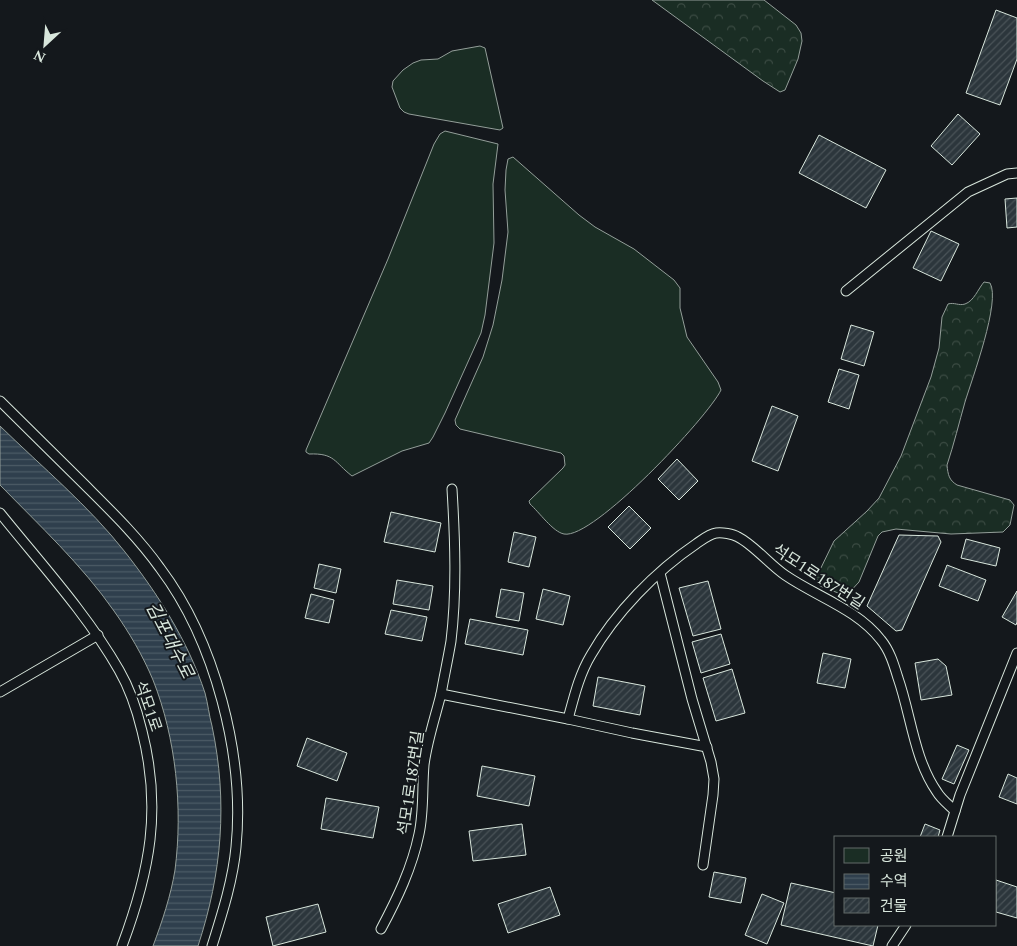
<svg xmlns="http://www.w3.org/2000/svg" width="1017" height="946" viewBox="0 0 1017 946" font-family="Spectral,'Noto Sans KR',serif">
<style>
.green{fill:#1a2d24;stroke:#939e99}
.forest{fill:url(#forest-crowns);stroke:#939e99}
.water{fill:url(#water-rules);stroke:#939e99}
.building{fill:url(#building-hatch);stroke:#d8e6dc}
.lines{fill:none;stroke-linecap:round;stroke-linejoin:round}
.lane-casing{stroke:#d8e6dc;stroke-width:11}
.lane{stroke:#14181c;stroke-width:9}
.labels{text-anchor:middle;stroke-width:4;stroke-linejoin:round;paint-order:stroke}
.street-label{font-size:16px;fill:#d8e6dc;stroke:#14181c}
.water-label{font-size:18px;font-style:italic;fill:#d8e6dc;stroke:#14181c}
</style>
<defs>
<pattern id="forest-crowns" width="20" height="18" patternUnits="userSpaceOnUse" patternTransform="scale(1.25)"><rect width="20" height="18" fill="#1a2d24"/><path d="M2 6a3 3 0 1 1 6 0M12 15a3 3 0 1 1 6 0" fill="none" stroke="#3b4b43"/></pattern>
<pattern id="water-rules" width="6" height="5" patternUnits="userSpaceOnUse" patternTransform="scale(1.25)"><rect width="6" height="5" fill="#2f3f4d"/><path d="M0 2.5h6" fill="none" stroke="#4c5b66"/></pattern>
<pattern id="building-hatch" width="6" height="6" patternUnits="userSpaceOnUse" patternTransform="scale(1.25)"><rect width="6" height="6" fill="#2c363c"/><path d="M-1 1l2-2M0 6l6-6M5 7l2-2" fill="none" stroke="#4a5358"/></pattern>
</defs>
<rect width="100%" height="100%" fill="#14181c"/>
<g class="green">
<polygon points="480,46 485,48 503,128 500,130 409,114 404,112 400,108 392,87 393,81 403,70 413,63 421,60 438,59 452,51"/>
<path d="M445 131 498 144 493 184 494 243 485 315 481 333 445 413 433 437 429 443 402 451 352 476C334 462 335 453 309 454L306 452V450L388 259 434 144 440 134Z"/>
<path d="M513 157 579 215 595 227 634 249 674 280 680 288V308L687 337 718 382 721 390C708 417 593 540 564 534 553 532 539 512 530 504L529 501 563 468 565 465 564 456 561 453 460 429 456 425 455 420 483 357 493 325 502 280 508 232 505 190 506 170 508 159Z"/>
</g>
<g class="forest">
<polygon points="652,0 764,0 796,25 801,33 802,41 798,59 785,90 780,92 763,81"/>
<path d="M984 282 990 283C1001 301 972 379 965 402 959 423 954 444 947 465 948 475 949 480 957 485L1010 500 1014 505 1010 525 1003 532 951 534 896 529 882 532 878 536 859 582 846 596 820 586 816 578 834 541 867 511 879 498 901 456 931 377 939 348 942 317 948 304C954 302 959 306 965 304 974 301 978 289 984 282Z"/>
</g>
<path class="water" d="M0 426C42 467 89 506 125 552 158 594 188 641 205 693 208 704 209 715 212 726 228 802 222 873 198 946H153C162 922 171 895 175 870 183 808 176 738 153 680 143 656 129 632 114 611 82 565 39 525 0 485Z"/>
<g class="building">
<polygon points="996,10 1017,18 1017,59 1000,105 966,93"/>
<polygon points="958,114 980,134 952,165 931,146"/>
<polygon points="819,135 886,170 866,208 799,173"/>
<polygon points="1017,198 1017,227 1007,228 1005,199"/>
<polygon points="931,231 959,244 941,281 913,268"/>
<polygon points="851,325 874,332 864,366 841,359"/>
<polygon points="839,369 859,375 849,409 828,402"/>
<polygon points="772,406 798,416 778,471 752,461"/>
<polygon points="677,459 698,481 679,500 658,479"/>
<polygon points="629,506 651,528 630,549 608,527"/>
<polygon points="391,512 441,523 435,552 384,542"/>
<polygon points="514,532 536,537 529,567 508,562"/>
<polygon points="899,535 938,536 941,542 902,630 896,631 867,606"/>
<polygon points="966,539 1000,548 996,566 961,558"/>
<polygon points="319,564 341,569 336,593 314,588"/>
<polygon points="947,565 986,580 978,601 939,586"/>
<polygon points="397,580 433,586 429,610 393,604"/>
<polygon points="708,581 721,629 693,636 679,588"/>
<polygon points="501,589 524,593 519,621 496,617"/>
<polygon points="543,589 570,596 563,625 536,619"/>
<polygon points="1017,591 1017,622 1016,625 1002,617"/>
<polygon points="311,594 334,600 329,623 305,618"/>
<polygon points="391,610 427,617 422,641 385,634"/>
<polygon points="470,619 528,630 523,655 465,644"/>
<polygon points="721,634 730,664 701,673 692,642"/>
<polygon points="823,653 851,659 845,688 817,683"/>
<polygon points="938,659 946,666 952,695 921,700 915,663"/>
<polygon points="732,669 745,713 716,721 703,678"/>
<polygon points="598,677 645,686 640,715 593,706"/>
<polygon points="307,738 347,753 337,781 297,766"/>
<polygon points="957,745 969,750 954,784 942,779"/>
<polygon points="482,766 535,776 529,806 477,796"/>
<polygon points="1008,774 1017,778 1017,804 999,797"/>
<polygon points="326,798 379,807 373,838 321,829"/>
<polygon points="522,824 526,855 473,861 469,831"/>
<polygon points="925,824 940,830 938,837 920,837"/>
<polygon points="714,872 746,878 741,903 709,897"/>
<polygon points="996,880 1017,887 1017,918 996,912"/>
<polygon points="791,883 836,893 836,925 878,925 873,946 781,925"/>
<polygon points="550,887 560,915 508,933 498,904"/>
<polygon points="762,894 784,903 767,944 745,935"/>
<polygon points="318,904 326,932 273,946 266,917"/>
</g>
<g class="lines">
<g class="lane-casing">
<g id="lane">
<polyline points="846,291 968,192 1007,174 1017,173"/>
<path d="M0 401C28 429 56 456 84 484 110 510 138 537 160 568 215 641 245 756 236 847 233 880 222 914 212 946"/>
<path d="M0 513C41 564 87 614 119 670 130 689 137 710 142 731 162 809 150 871 122 946"/>
<polyline points="660,573 692,699 711,762 714,779 713,795 703,865"/>
<polyline points="0,692 98,635"/>
<path d="M441 694C444 677 448 659 451 641 457 591 455 539 452 489"/>
<polyline points="568,719 632,733 707,747"/>
<polyline points="947,837 960,795 1017,653"/>
<path d="M381 929C397 899 412 868 419 834 424 811 422 788 424 765 427 741 435 718 441 694L568 719C574 697 579 675 591 655 615 613 656 571 696 544 702 540 709 534 716 533 722 532 733 534 738 537 754 545 770 565 785 575 817 597 857 609 881 640 890 651 894 665 898 678 911 715 914 759 937 792 941 799 949 805 955 811"/>
<polyline points="892,946 906,925"/>
</g>
</g>
<use href="#lane" class="lane"/>
</g>
<g class="labels">
<g class="street-label">
<text transform="translate(819 576) rotate(33)" y="6">석모1로187번길</text>
<text transform="translate(149 706) rotate(71)" y="6">석모1로</text>
<text transform="translate(410 783) rotate(-82)" y="6">석모1로187번길</text>
</g>
<g class="water-label">
<text transform="translate(170 640) rotate(63)" y="6">김포대수로</text>
</g>
</g>
<rect x="834" y="836" width="162" height="90" fill="#14181c" stroke="#626a69"/>
<rect x="844" y="848" width="25" height="15" fill="#1a2d24" stroke="#626a69"/>
<text x="880" y="861" font-size="15" fill="#d8e6dc">공원</text>
<rect x="844" y="874" width="25" height="15" fill="url(#water-rules)" stroke="#626a69"/>
<text x="880" y="886" font-size="15" fill="#d8e6dc">수역</text>
<rect x="844" y="898" width="25" height="15" fill="url(#building-hatch)" stroke="#626a69"/>
<text x="880" y="911" font-size="15" fill="#d8e6dc">건물</text>
<g transform="translate(45 45) rotate(206)" stroke="#14181c" stroke-width="4" paint-order="stroke">
<path d="M0-4L9 19L0 12L-9 19Z" fill="#d8e6dc"/>
<text y="-8" font-size="14" font-weight="bold" text-anchor="middle" fill="#d8e6dc">N</text>
</g>
</svg>
